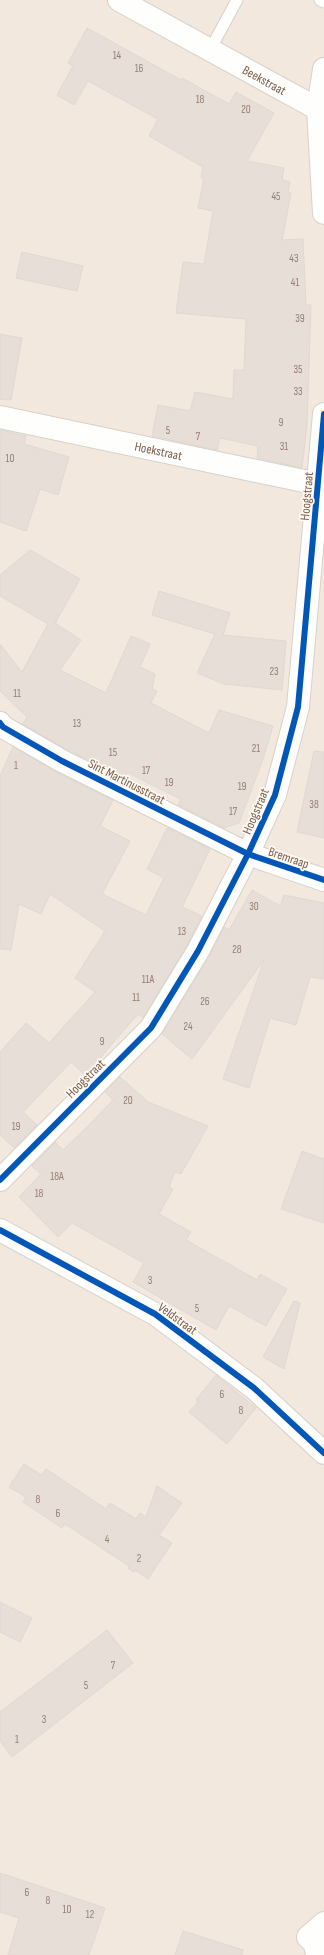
<svg xmlns="http://www.w3.org/2000/svg" width="324" height="1955" viewBox="0 0 324 1955" font-family="'Sofia Sans Condensed',sans-serif">
<style>
.residential{fill:#f2e8de}
.building{fill:#e6ded7;stroke:#e2d8d2}
.lines{fill:none;stroke-linecap:round;stroke-linejoin:round}
.lane-casing{stroke:#d7d1cb;stroke-width:13}
.street-casing{stroke:#d7d1cb;stroke-width:24}
.lane{stroke:#fefefd;stroke-width:11}
.street{stroke:#fefefd;stroke-width:22}
.cycleway-casing{stroke:#fffaf3;stroke-width:8}
.cycleway{stroke:#0057b8;stroke-width:6}
.labels{text-anchor:middle;stroke-width:3.5;stroke-linejoin:round;paint-order:stroke}
.number-label{font-size:11px;fill:#977e72}
.street-label{font-size:13px;fill:#7a5c4d;stroke:#fffaf3}
</style>
<rect width="100%" height="100%" fill="#f9f5f0"/>
<rect class="residential" x="0" y="0" width="324" height="1955"/>
<g class="building">
<polygon points="87,28 181,80 182,78 229,104 236,92 274,113 247,161 284,168 282,180 290,182 288,192 291,193 282,240 303,239 306,305 311,305 307,425 302,468 257,458 258,446 220,438 217,450 152,436 158,405 190,411 195,392 233,399 234,370 244,370 246,319 176,313 183,262 204,264 213,211 198,208 204,178 201,178 203,167 149,136 158,119 88,81 74,105 57,95 73,66 68,63"/>
<polygon points="22,252 83,266 77,291 16,278"/>
<polygon points="0,334 22,338 11,400 0,399"/>
<polygon points="0,430 26,436 24,444 69,457 58,495 40,489 26,531 0,522"/>
<polygon points="30,550 80,579 55,623 81,640 60,670 106,693 131,636 150,644 140,667 155,674 152,689 157,691 151,703 209,733 219,710 273,726 263,759 239,823 224,828 178,805 181,799 158,788 127,772 124,778 68,750 23,724 27,717 0,691 0,644 22,672 48,624 0,596 0,575"/>
<polygon points="159,591 230,613 223,635 286,641 282,690 224,684 197,673 215,634 152,615"/>
<polygon points="13,747 56,772 113,800 100,826 130,841 102,894 146,915 164,878 147,869 167,828 210,849 182,907 202,916 187,945 143,1018 138,1014 100,1058 102,1060 86,1076 71,1062 23,1112 37,1125 14,1148 0,1135 0,1052 26,1023 49,1043 95,992 75,978 105,931 50,894 41,914 19,904 11,950 0,949 0,776"/>
<polygon points="314,751 324,752 324,838 297,832"/>
<polygon points="252,890 280,906 284,895 324,903 324,979 310,977 296,1025 270,1018 249,1088 223,1079 264,960 192,1059 162,1034 209,957 224,927 229,930"/>
<polygon points="120,1077 148,1102 208,1126 181,1174 175,1172 169,1187 173,1189 159,1214 191,1232 186,1240 257,1280 260,1274 287,1289 266,1326 229,1306 216,1330 133,1282 144,1263 72,1223 58,1237 19,1197 41,1174 32,1166 55,1142 63,1150 87,1127 113,1100 105,1092"/>
<polygon points="302,1151 324,1159 324,1223 281,1209"/>
<polygon points="294,1301 300,1303 284,1369 263,1357"/>
<polygon points="216,1375 256,1408 227,1444 189,1412 198,1402 196,1400"/>
<polygon points="24,1464 41,1475 46,1469 106,1509 110,1503 136,1519 140,1513 146,1517 157,1486 182,1503 159,1535 172,1543 148,1579 135,1570 134,1572 128,1568 129,1566 65,1524 62,1528 23,1502 26,1497 9,1487"/>
<polygon points="0,1602 32,1618 20,1642 0,1632"/>
<polygon points="107,1630 133,1663 12,1757 0,1741 0,1712"/>
<polygon points="0,1873 105,1908 89,1955 8,1955 19,1918 0,1912"/>
<polygon points="183,1931 243,1950 242,1955 175,1955"/>
</g>
<g class="lines">
<g class="lane-casing">
<g id="lane">
<polyline points="320,0 324,2"/>
<polyline points="210,50 237,0"/>
</g>
</g>
<g class="street-casing">
<g id="street">
<path id="s1" d="M119 0 318 109"/>
<polyline points="324,69 318,109 324,213"/>
<path id="s2" d="M0 417 318 484"/>
<polyline points="0,723 3,727 62,761 248,854 324,880"/>
<polyline points="0,1180 151,1028 198,951 248,854 275,795 298,707 324,414"/>
<polyline points="0,1230 155,1314 254,1388 324,1453"/>
<polyline points="317,1955 315,1944 308,1937 324,1923"/>
</g>
</g>
<use href="#lane" class="lane"/>
<use href="#street" class="street"/>
<g class="cycleway-casing">
<g id="cycleway">
<polyline points="0,723 3,727 62,761 248,854 324,880"/>
<polyline points="0,1180 151,1028 198,951 248,854 275,795 298,707 324,414"/>
<polyline points="0,1230 155,1314 254,1388 324,1453"/>
</g>
</g>
<use href="#cycleway" class="cycleway"/>
</g>
<g class="labels">
<g class="number-label">
<text x="117" y="59">14</text>
<text x="139" y="72">16</text>
<text x="200" y="103">18</text>
<text x="246" y="113">20</text>
<text x="276" y="200">45</text>
<text x="294" y="262">43</text>
<text x="295" y="286">41</text>
<text x="300" y="322">39</text>
<text x="298" y="373">35</text>
<text x="298" y="395">33</text>
<text x="281" y="426">9</text>
<text x="168" y="434">5</text>
<text x="198" y="440">7</text>
<text x="284" y="450">31</text>
<text x="10" y="462">10</text>
<text x="274" y="675">23</text>
<text x="17" y="697">11</text>
<text x="77" y="727">13</text>
<text x="256" y="752">21</text>
<text x="113" y="756">15</text>
<text x="16" y="769">1</text>
<text x="146" y="774">17</text>
<text x="169" y="786">19</text>
<text x="242" y="790">19</text>
<text x="314" y="808">38</text>
<text x="233" y="815">17</text>
<text x="254" y="910">30</text>
<text x="182" y="935">13</text>
<text x="237" y="953">28</text>
<text x="148" y="983">11A</text>
<text x="136" y="1001">11</text>
<text x="205" y="1005">26</text>
<text x="188" y="1030">24</text>
<text x="102" y="1045">9</text>
<text x="128" y="1104">20</text>
<text x="16" y="1130">19</text>
<text x="57" y="1180">18A</text>
<text x="39" y="1197">18</text>
<text x="150" y="1284">3</text>
<text x="197" y="1312">5</text>
<text x="222" y="1398">6</text>
<text x="241" y="1414">8</text>
<text x="38" y="1503">8</text>
<text x="58" y="1517">6</text>
<text x="107" y="1543">4</text>
<text x="139" y="1562">2</text>
<text x="113" y="1669">7</text>
<text x="86" y="1689">5</text>
<text x="44" y="1723">3</text>
<text x="17" y="1743">1</text>
<text x="27" y="1896">6</text>
<text x="48" y="1904">8</text>
<text x="67" y="1913">10</text>
<text x="90" y="1918">12</text>
</g>
<g class="street-label">
<text dy="5" stroke="none"><textPath href="#s1" startOffset="166">Beekstraat</textPath></text>
<text dy="5" stroke="none"><textPath href="#s2" startOffset="162">Hoekstraat</textPath></text>
<text transform="translate(306 496) rotate(-85)" y="5">Hoogstraat</text>
<text transform="translate(127 781) rotate(27)" y="5">Sint Martinusstraat</text>
<text transform="translate(255 811) rotate(-67)" y="5">Hoogstraat</text>
<text transform="translate(289 857) rotate(19)" y="5">Bremraap</text>
<text transform="translate(85 1078) rotate(-45)" y="5">Hoogstraat</text>
<text transform="translate(178 1318) rotate(36)" y="5">Veldstraat</text>
</g>
</g>
</svg>
